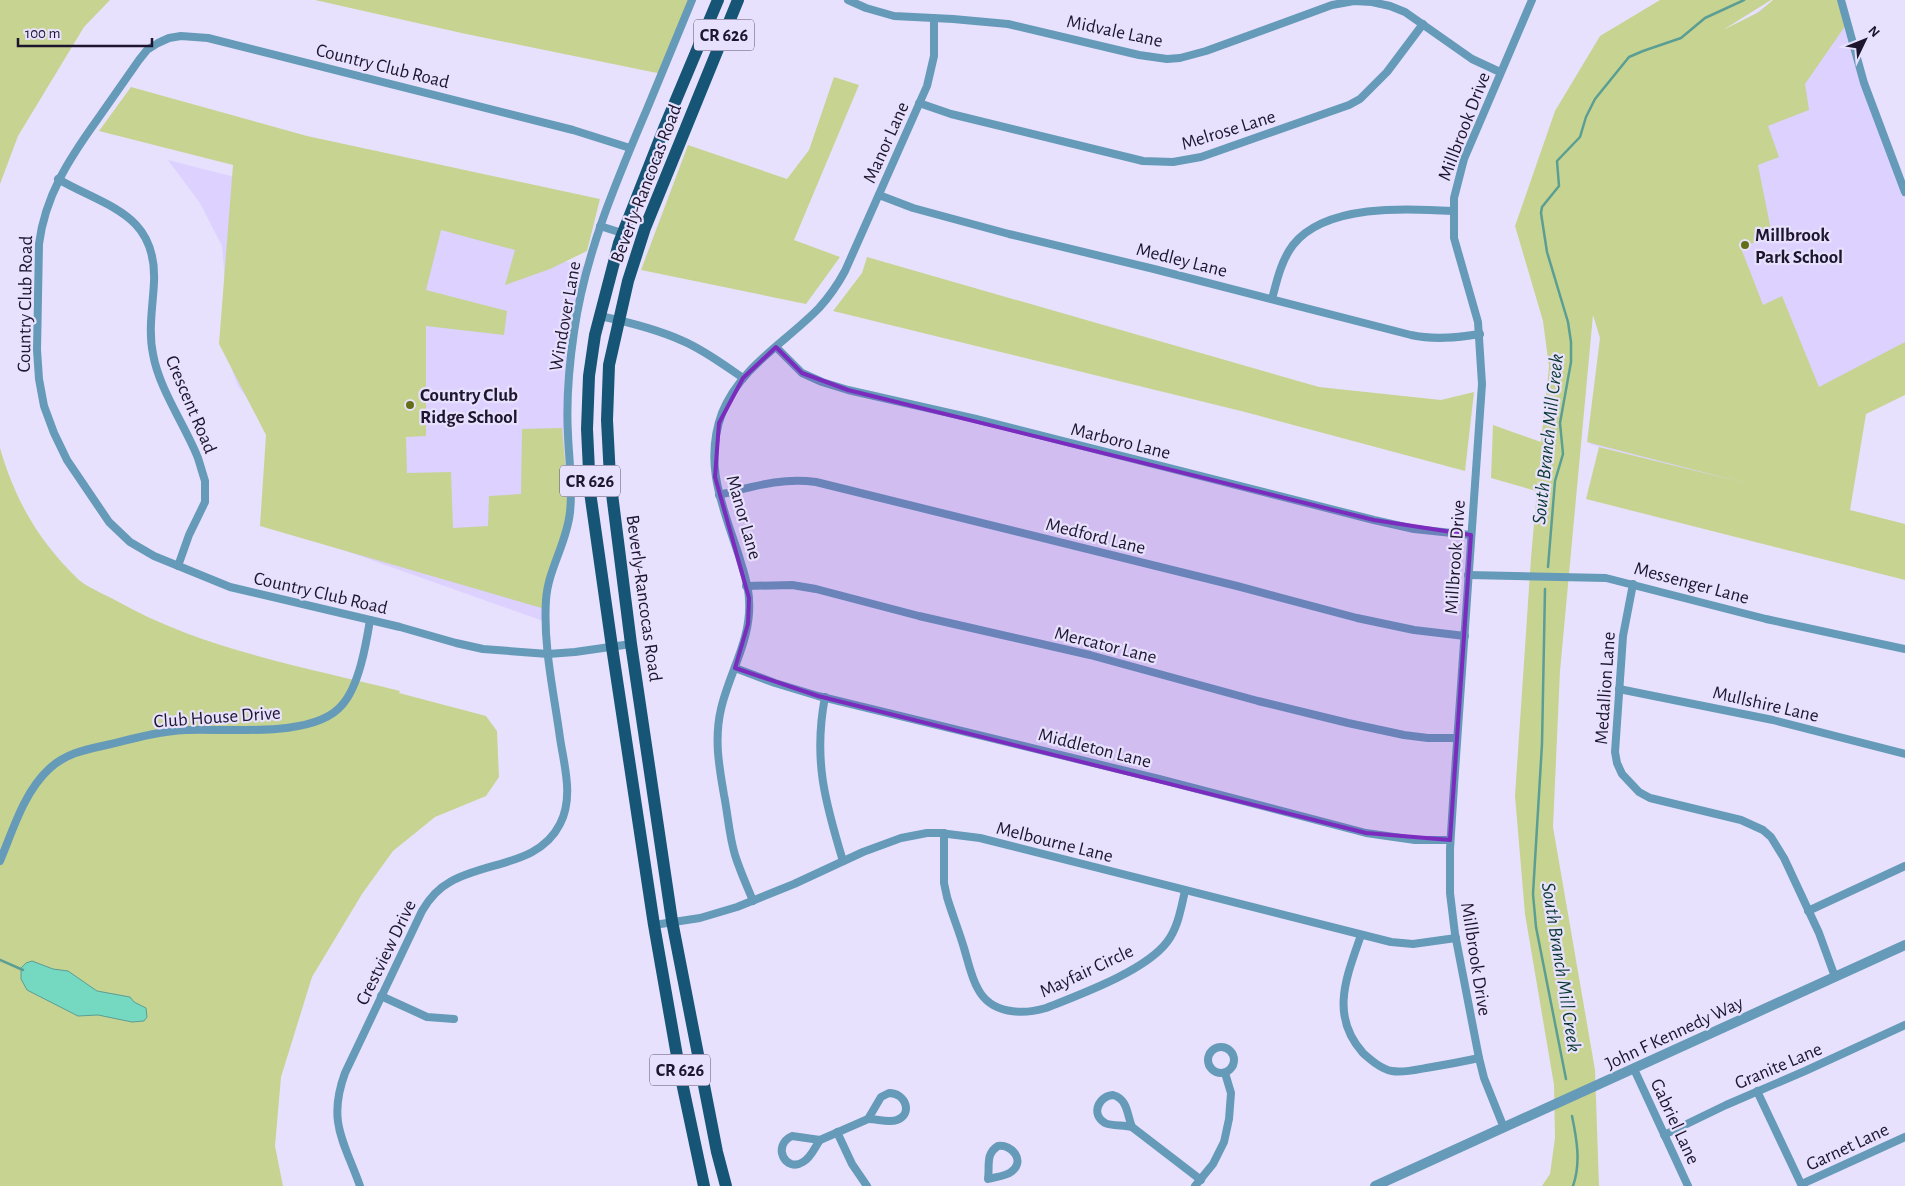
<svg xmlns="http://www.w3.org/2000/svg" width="1905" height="1186" viewBox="0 0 1905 1186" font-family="'Alegreya Sans',sans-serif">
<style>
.built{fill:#dcd1ff}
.green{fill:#c7d391}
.water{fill:#75d8c0;stroke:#5b9e94}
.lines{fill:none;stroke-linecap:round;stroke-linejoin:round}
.stream{stroke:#5b9e94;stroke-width:2.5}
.minor{stroke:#669ab9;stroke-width:8}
.tertiary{stroke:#669ab9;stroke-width:10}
.primary{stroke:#165576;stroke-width:12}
.marked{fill:#7b2cbf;fill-opacity:0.2;stroke:#7b2cbf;stroke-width:4;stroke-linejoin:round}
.poi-dot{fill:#636e16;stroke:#e8e1fd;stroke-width:2}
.labels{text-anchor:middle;stroke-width:4.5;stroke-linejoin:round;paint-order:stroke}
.shield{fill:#e8e1fd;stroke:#5b536d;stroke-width:1}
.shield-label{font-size:18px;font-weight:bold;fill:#1e162f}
.street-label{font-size:19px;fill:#1e162f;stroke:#e8e1fd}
.poi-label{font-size:19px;font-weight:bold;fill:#1e162f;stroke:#e8e1fd;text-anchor:start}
.water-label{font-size:20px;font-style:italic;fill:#0a3930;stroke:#e8e1fd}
</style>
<rect width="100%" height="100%" fill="#e8e1fd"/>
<g class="built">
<polygon points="1774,0 1841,0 1855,52 1905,193 1905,359 1858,387 1832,506 1590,444 1607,373 1745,21"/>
<polygon points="168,160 587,267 569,385 571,495 550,574 546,622 267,523 267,425 238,386 221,340 226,294 222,246 200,203"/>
</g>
<g class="green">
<polygon points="0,0 110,0 84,27 18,136 0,184"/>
<polygon points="315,0 693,0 662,74 466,34"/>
<polygon points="1660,0 1771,0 1723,30 1759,12 1773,0 1841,0 1850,19 1805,84 1809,110 1768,126 1779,157 1758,165 1772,235 1741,248 1763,305 1782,296 1819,387 1905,342 1905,395 1866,414 1850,510 1905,524 1905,580 1586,499 1599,447 1745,483 1587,442 1600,338 1593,315 1560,671 1553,827 1595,1070 1599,1186 1542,1186 1550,1174 1555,1138 1554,1085 1525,914 1515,796 1531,558 1538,478 1536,491 1491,478 1493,425 1541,442 1549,367 1543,321 1515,226 1555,111 1600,36"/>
<polygon points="834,77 859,85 794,240 840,257 806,304 641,270 688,145 787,179 809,150"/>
<polygon points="131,87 307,136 600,199 587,251 550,269 505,285 515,250 441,230 426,290 507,311 504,335 426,326 426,436 406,437 407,473 451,472 453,528 488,526 489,496 521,494 522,429 562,428 570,516 545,609 260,526 266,435 219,344 233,165 99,131"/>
<polygon points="867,257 1319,387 1441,400 1474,392 1465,471 1245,412 833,311 862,273"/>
<path d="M0 448C15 500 39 542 79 580 89 588 104 594 115 600 203 650 305 667 400 691L399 693 486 716 497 731 499 777 486 796 435 817 393 851 362 894 312 977 281 1077 275 1146 283 1186H0Z"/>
</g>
<polygon class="water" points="32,961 53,969 68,971 97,991 130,997 134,1002 146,1008 147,1017 144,1021 132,1022 98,1015 78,1016 27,990 21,979 21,968 26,963"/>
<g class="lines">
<g class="stream">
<polyline points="1548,567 1555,481 1563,454 1560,423 1571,362 1571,342 1568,322 1547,252 1541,213 1542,207 1559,186 1557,161 1580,137 1586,117 1595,99 1629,57 1643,51 1681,38 1705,18 1744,0"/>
<polyline points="1545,589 1542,744 1533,894 1536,927 1566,1079"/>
<polyline points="0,960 23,970"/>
<path d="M1572 1116C1577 1140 1581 1163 1573 1186"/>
</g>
<g class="minor">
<polyline points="848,0 866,8 894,16 953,19 1008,24 1139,55 1167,59 1180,58 1206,51 1332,5 1354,1 1372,2 1390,6 1405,12 1472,59 1500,72"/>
<polyline points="1841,0 1864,83 1905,192"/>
<polyline points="919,103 951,114 1143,161 1173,162 1201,157 1349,105 1360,99 1387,72 1423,24"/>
<path d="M630 148 573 130 208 38 181 36 169 38 158 43 147 50 139 60C125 80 111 100 97 120 69 159 45 196 39 244L37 350 39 379 44 406 54 433 67 460 109 522 130 542 154 556 230 587 400 627 456 643 483 649 548 654 575 652 631 644"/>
<path d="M58 179C106 207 157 213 154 282 153 305 148 330 153 354 159 389 185 425 198 458L205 481V502L189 535 178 566"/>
<path d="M879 195 913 208 1009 234 1154 269 1411 335C1434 340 1456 338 1480 334"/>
<polyline points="600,226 622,233"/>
<path d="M1272 299C1277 280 1281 261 1293 245 1325 204 1406 208 1453 211"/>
<path d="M600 316C628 322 657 329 683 341 704 350 724 365 743 378"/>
<polyline points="776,347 802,373 822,382 848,390 976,419 1374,520 1414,529 1471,535"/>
<path d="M719 495C752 487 782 477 816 482L1237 586 1357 618 1414 630 1465 636"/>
<polyline points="1468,575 1606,578 1766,619 1905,649"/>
<polyline points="1633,584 1623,636 1615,752 1617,763 1622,774 1639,792 1650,798 1741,820 1763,830 1771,837 1784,858 1819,933 1835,977"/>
<polyline points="746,586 792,585 816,589 919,616 1090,655 1258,701 1348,723 1404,735 1428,738 1457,738"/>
<polyline points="735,668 775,683 818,696 1159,779 1366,833 1415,840 1450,840"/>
<polyline points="1619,689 1773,720 1905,754"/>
<path d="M825 697C813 759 825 802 843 861"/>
<path d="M944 833V883L947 897C952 914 959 931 964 948 968 961 971 977 978 989 991 1014 1022 1015 1046 1008 1081 994 1145 971 1167 942 1178 928 1181 908 1185 891"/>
<path d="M0 861C13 830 24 792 49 769 67 752 89 749 111 744 135 738 161 731 186 730 227 728 314 739 342 705 359 686 366 645 370 620"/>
<path d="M753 901C747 886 740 871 735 855 729 835 728 815 724 795 719 766 714 739 721 709 729 673 752 639 749 600 749 586 743 570 739 556 723 507 703 464 722 413 740 367 786 342 819 308 829 297 838 284 845 271L927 86 934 56V18"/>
<polyline points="1808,911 1905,866"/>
<polyline points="654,925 700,918 737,907 794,884 863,852 901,838 927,833 940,833 980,838 1391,942 1413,944 1456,938"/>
<path d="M1361 935C1347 976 1329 1015 1363 1053 1371 1060 1381 1069 1392 1071 1403 1073 1415 1070 1426 1068 1444 1065 1461 1062 1479 1058"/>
<polyline points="381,996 427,1017 454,1019"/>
<circle cx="1221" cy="1060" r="13"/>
<polyline points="1634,1069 1688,1186"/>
<polyline points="1757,1091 1802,1186"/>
<path d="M889 1093C906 1093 913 1114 897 1120 889 1123 877 1119 868 1119L881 1097Z"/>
<path d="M1113 1095C1128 1099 1127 1115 1132 1127 1124 1125 1111 1126 1105 1123 1090 1114 1099 1096 1113 1095Z"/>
<polyline points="1132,1127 1201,1180"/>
<polyline points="1504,1128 1484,1078 1479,1058 1455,934 1450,893 1450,849 1454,786 1482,384 1478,322 1454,238 1454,198 1464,159 1532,0"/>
<polyline points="837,1132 852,1164 867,1186"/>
<polyline points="1664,1135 1726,1105 1805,1071 1905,1025"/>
<path d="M792 1136 820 1140C815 1147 811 1158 803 1162 786 1173 771 1146 792 1136Z"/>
<polyline points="820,1140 868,1119"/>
<path d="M998 1146C1012 1144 1026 1161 1011 1172 1006 1176 995 1177 988 1179 990 1166 985 1154 998 1146Z"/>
<polyline points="1802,1184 1905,1137"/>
<path d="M360 1186C344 1141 327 1122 345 1073L422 911C429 899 437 889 450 882 486 861 539 866 560 824 574 797 564 765 560 738 554 693 543 646 546 600 548 569 567 543 570 512 573 486 569 460 568 435 566 401 569 366 574 332 585 254 616 182 647 109 662 73 677 36 692 0"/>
<polyline points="1195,1186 1213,1164 1224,1142 1229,1119 1231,1093 1225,1073"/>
</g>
<polyline class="tertiary" points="1375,1186 1905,945"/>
<g class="primary">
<polyline points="704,1186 680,1073 654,925 612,647 590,492 587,429 589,376 595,335 619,243 665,126 718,0"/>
<polyline points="726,1186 717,1152 672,921 631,644 610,478 607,420 609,365 628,281 645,228 738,0"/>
</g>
</g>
<path class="marked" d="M776 347 802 373 848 390 1374 520 1471 535 1450 840 1366 833 818 696 735 668 748 624 749 598 715 477 719 423 743 378Z"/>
<g class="poi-dot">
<circle cx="1745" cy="245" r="5"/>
<circle cx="410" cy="405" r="5"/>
</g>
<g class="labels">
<g class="shield">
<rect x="694" y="19.5" width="60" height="31" rx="4"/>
<rect x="560" y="465.5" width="60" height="31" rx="4"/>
<rect x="650" y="1054.5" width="60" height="31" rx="4"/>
</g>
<g class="shield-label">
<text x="724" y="41">CR 626</text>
<text x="590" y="487">CR 626</text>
<text x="680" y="1076">CR 626</text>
</g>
<g class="street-label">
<text transform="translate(1115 30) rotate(12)" y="7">Midvale Lane</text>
<text transform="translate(383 65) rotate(14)" y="7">Country Club Road</text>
<text transform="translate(1463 126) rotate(-69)" y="7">Millbrook Drive</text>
<text transform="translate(1228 129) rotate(-17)" y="7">Melrose Lane</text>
<text transform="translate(885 142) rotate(-66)" y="7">Manor Lane</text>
<text transform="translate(645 183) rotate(-69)" y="7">Beverly-Rancocas Road</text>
<text transform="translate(1182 259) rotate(14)" y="7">Medley Lane</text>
<text transform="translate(24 304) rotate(-89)" y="7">Country Club Road</text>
<text transform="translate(564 316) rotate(-80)" y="7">Windover Lane</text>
<text transform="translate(192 404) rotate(67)" y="7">Crescent Road</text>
<text transform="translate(1121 440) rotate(14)" y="7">Marboro Lane</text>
<text transform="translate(745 517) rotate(74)" y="7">Manor Lane</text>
<text transform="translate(1096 535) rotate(14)" y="7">Medford Lane</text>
<text transform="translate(1454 557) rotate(-86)" y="7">Millbrook Drive</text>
<text transform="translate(1692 582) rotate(15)" y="7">Messenger Lane</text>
<text transform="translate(321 592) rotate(13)" y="7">Country Club Road</text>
<text transform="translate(645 598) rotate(82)" y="7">Beverly-Rancocas Road</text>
<text transform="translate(1106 644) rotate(14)" y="7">Mercator Lane</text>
<text transform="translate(1604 688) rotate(-86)" y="7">Medallion Lane</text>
<text transform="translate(1766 703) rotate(13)" y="7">Mullshire Lane</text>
<text transform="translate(217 716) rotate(-4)" y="7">Club House Drive</text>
<text transform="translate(1095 747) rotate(14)" y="7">Middleton Lane</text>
<text transform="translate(1055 841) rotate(14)" y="7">Melbourne Lane</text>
<text transform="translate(385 952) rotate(-64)" y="7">Crestview Drive</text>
<text transform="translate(1477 959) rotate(81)" y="7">Millbrook Drive</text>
<text transform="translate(1086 970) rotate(-25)" y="7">Mayfair Circle</text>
<text transform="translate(1674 1032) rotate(-25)" y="7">John F Kennedy Way</text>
<text transform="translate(1778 1065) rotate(-23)" y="7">Granite Lane</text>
<text transform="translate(1676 1121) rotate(65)" y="7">Gabriel Lane</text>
<text transform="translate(1847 1146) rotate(-25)" y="7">Garnet Lane</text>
</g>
<g class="poi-label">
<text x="1755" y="241">Millbrook<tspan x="1755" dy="22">Park School</tspan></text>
<text x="420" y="401">Country Club<tspan x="420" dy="22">Ridge School</tspan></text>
</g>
<g class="water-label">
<text transform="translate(1547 439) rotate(-84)" y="7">South Branch Mill Creek</text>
<text transform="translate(1562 967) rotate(81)" y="7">South Branch Mill Creek</text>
</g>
</g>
<g transform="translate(1865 40) rotate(47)" stroke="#e8e1fd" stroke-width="4" paint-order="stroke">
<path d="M0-4L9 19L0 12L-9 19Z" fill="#1e162f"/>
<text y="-8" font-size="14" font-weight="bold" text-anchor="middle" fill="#1e162f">N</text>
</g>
<path d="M18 38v8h134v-8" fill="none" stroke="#1e162f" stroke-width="2.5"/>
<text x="25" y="38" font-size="15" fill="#1e162f" stroke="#e8e1fd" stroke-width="4" paint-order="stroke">100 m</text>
</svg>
